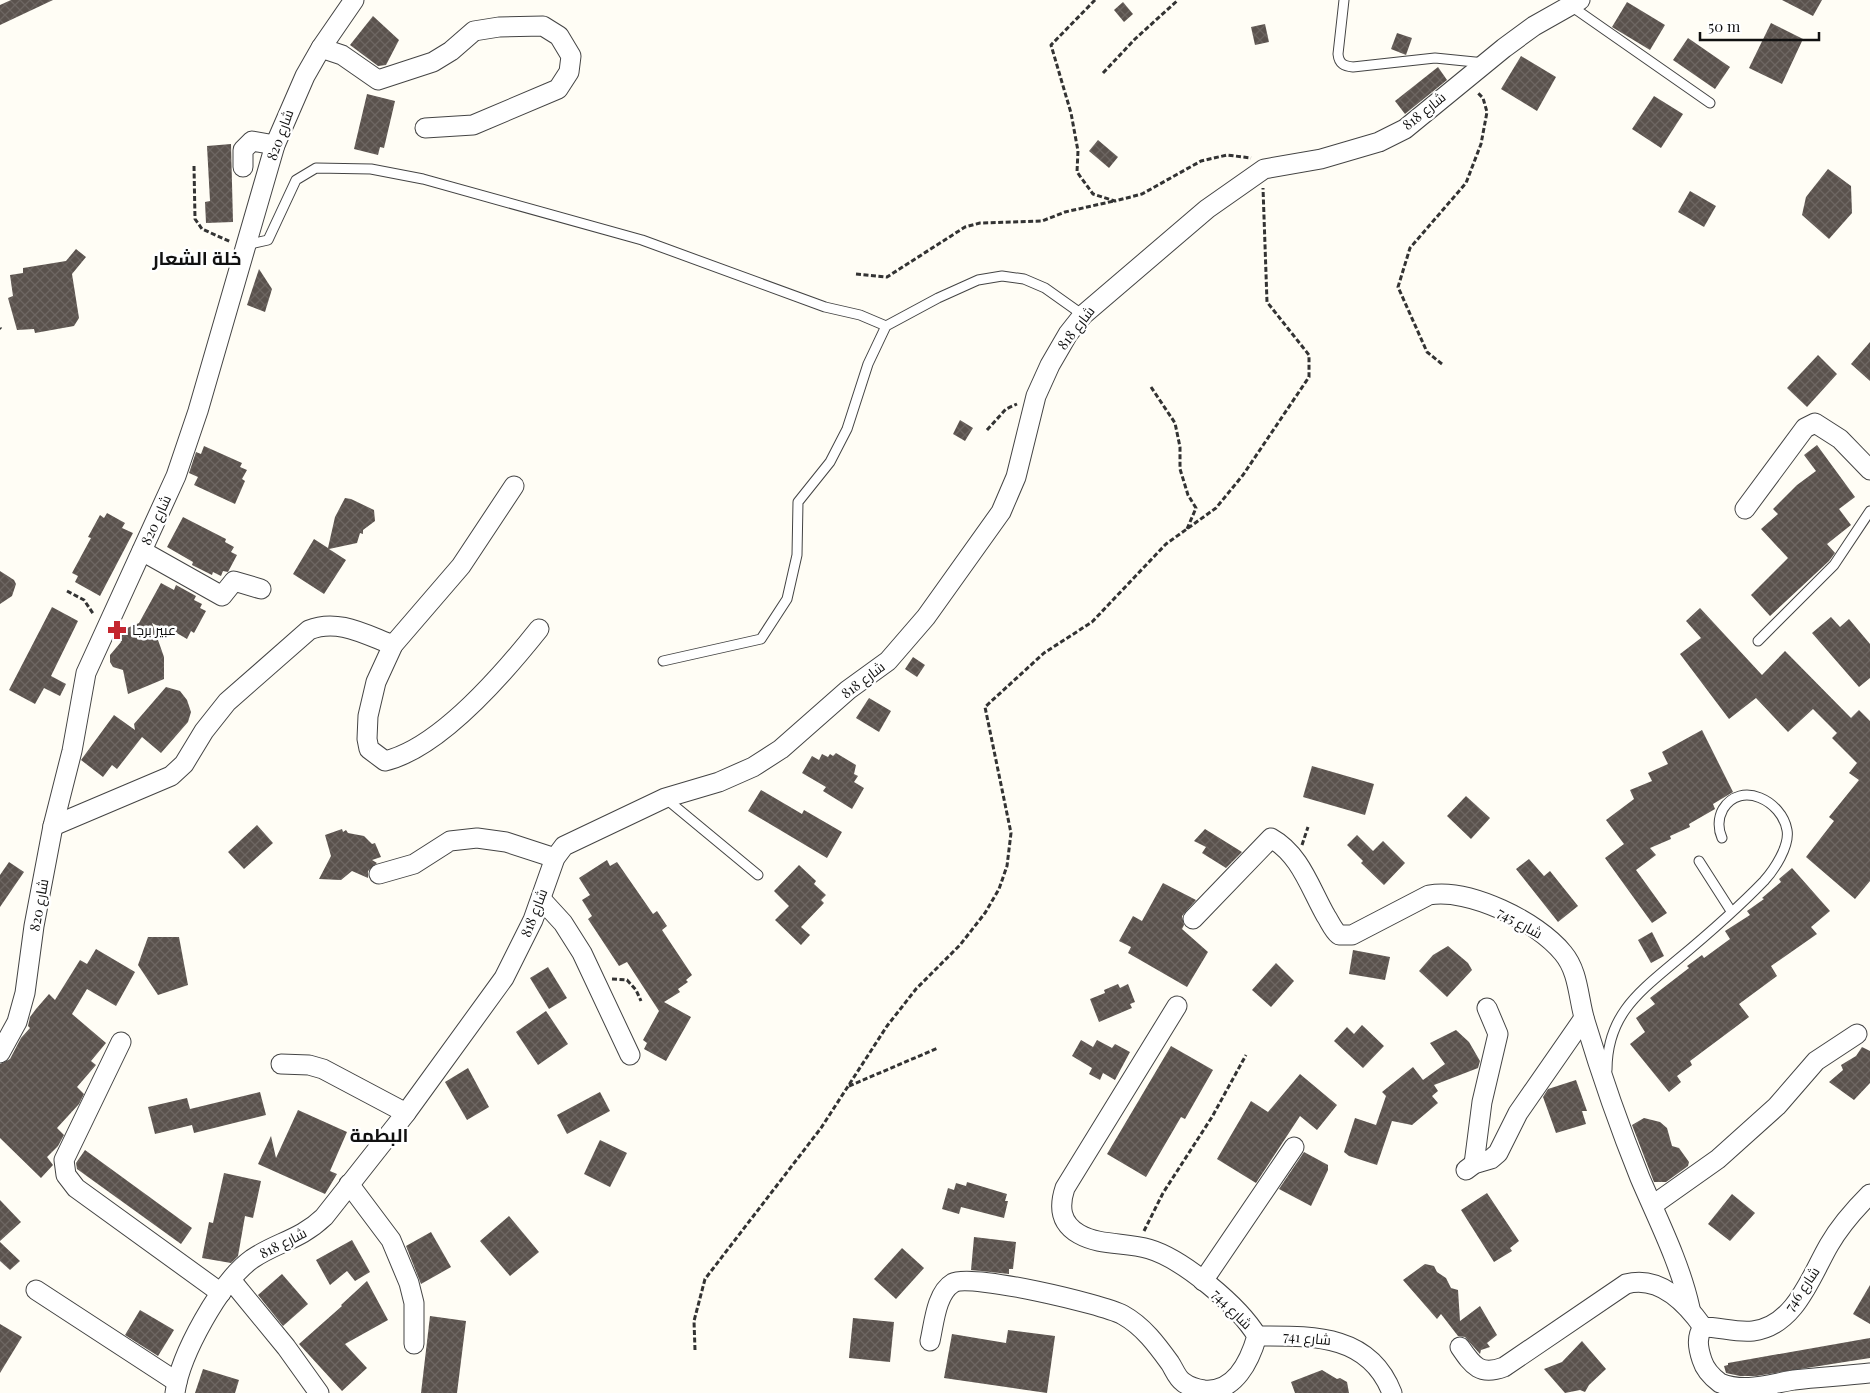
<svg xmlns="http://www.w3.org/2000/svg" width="1870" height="1393" viewBox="0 0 1870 1393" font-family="'Playfair Display',Cairo,serif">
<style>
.building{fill:url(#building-cross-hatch)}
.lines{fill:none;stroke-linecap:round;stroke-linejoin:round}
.service-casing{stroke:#444;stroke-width:11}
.minor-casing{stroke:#444;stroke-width:21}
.path{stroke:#333;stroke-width:3;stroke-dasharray:5 2.5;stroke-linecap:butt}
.service{stroke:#fff;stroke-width:9}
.minor{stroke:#fff;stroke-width:19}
.labels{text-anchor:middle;stroke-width:5;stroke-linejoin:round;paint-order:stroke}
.street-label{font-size:14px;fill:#111;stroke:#fff}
.poi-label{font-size:14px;fill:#111;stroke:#fff;text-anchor:start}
.district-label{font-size:19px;font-weight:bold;fill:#111;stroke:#fff}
</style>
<defs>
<pattern id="building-cross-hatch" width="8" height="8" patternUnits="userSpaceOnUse" patternTransform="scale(1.25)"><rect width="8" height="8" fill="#5a524d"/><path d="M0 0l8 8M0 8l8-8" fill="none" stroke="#6d6662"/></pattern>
</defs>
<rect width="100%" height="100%" fill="#fffdf5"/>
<g class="building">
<polygon points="11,0 53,0 0,25 0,5"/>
<polygon points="1782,0 1822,0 1813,16"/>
<polygon points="1123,2 1133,14 1124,22 1114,10"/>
<polygon points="1627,2 1665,25 1650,50 1612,27"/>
<polygon points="373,16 399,40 386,65 378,66 350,45"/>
<polygon points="1771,23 1803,39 1782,84 1749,68"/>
<polygon points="1265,24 1269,42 1255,45 1251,27"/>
<polygon points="1397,33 1412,38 1406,55 1391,49"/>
<polygon points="1688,38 1730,67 1715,89 1673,60"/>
<polygon points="1521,56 1556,77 1537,111 1501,89"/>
<polygon points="1438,67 1447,80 1405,114 1395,101"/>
<polygon points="367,94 395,101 384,148 380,147 378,155 354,149"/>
<polygon points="1654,96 1683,114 1661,148 1632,129"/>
<polygon points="1098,140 1118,157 1109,168 1089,151"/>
<polygon points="231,144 233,222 206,223 205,202 210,201 207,146"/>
<polygon points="1828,169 1851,186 1852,213 1829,239 1802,215 1806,197"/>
<polygon points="1690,191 1716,206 1704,227 1678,212"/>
<polygon points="76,249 86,257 72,274 79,318 74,326 35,333 34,329 17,330 8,298 13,296 10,275 23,273 23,268 66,261"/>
<polygon points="259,269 272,289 265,312 247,305"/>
<polygon points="1870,342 1870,381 1851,364"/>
<polygon points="1818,355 1837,374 1807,407 1787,388"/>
<polygon points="960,420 973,428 965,441 953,434"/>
<polygon points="1817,445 1855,497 1839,509 1851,525 1827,544 1835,553 1829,561 1770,616 1751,595 1788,558 1761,529 1778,514 1773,509 1797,485 1816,471 1804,455"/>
<polygon points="204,446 242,463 240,467 247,470 242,479 245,481 235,504 194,485 198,477 189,473 196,452 201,454"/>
<polygon points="345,498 351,499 374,510 375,521 363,530 363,534 360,533 357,543 329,549 346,560 324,594 293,574 314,539 328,548 335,517"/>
<polygon points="107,513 125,523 122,528 133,533 100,596 75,582 78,576 72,573 91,538 88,537 100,515 104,518"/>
<polygon points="183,517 226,539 225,542 234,547 231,552 237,555 228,572 223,571 221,576 213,572 212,575 192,565 193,562 167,547"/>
<polygon points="0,571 14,580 16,584 12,596 0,604"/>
<polygon points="161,583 174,590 176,585 196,596 194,600 202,604 200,608 206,611 194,633 191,631 187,639 175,632 174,635 152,623 164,657 164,679 128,694 123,670 113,667 110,662 110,655 121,642 118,632 139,623"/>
<polygon points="52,607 78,621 51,676 66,684 60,696 44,688 35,704 9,690"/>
<polygon points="1700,608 1762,675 1785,651 1851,718 1859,710 1870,721 1870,881 1855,899 1806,857 1834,821 1829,817 1859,780 1849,773 1857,763 1832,738 1837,733 1813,709 1788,732 1756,698 1729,719 1680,654 1701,638 1686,621"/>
<polygon points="1831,617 1840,627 1849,619 1870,644 1870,678 1859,687 1812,633"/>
<polygon points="913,657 925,665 917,677 905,669"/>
<polygon points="166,687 180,691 187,700 191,712 188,722 161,753 142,737 117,769 112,765 103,777 81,760 114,715 135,730 134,724"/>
<polygon points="869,698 891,711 879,732 856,718"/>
<polygon points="1702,730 1733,792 1713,804 1715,809 1689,824 1690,827 1670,836 1671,839 1650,848 1656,855 1636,870 1667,913 1652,923 1605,858 1624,844 1606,820 1634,799 1630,790 1652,781 1648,773 1668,764 1662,752"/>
<polygon points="836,753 856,765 854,774 858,776 854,782 864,788 852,809 823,791 826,787 802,773 812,756 819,760 822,754 828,757 830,754 833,756"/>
<polygon points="1312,766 1374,784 1365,815 1303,797"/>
<polygon points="761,790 802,814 804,810 842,832 827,858 748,811"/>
<polygon points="1466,796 1490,818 1471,839 1447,816"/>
<polygon points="257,825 273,843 244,869 228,852"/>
<polygon points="342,829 343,832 346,830 348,833 364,836 372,844 375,843 381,857 372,860 377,863 368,871 368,878 352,871 341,880 319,879 331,856 325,835"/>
<polygon points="1205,829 1242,852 1226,868 1202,853 1206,847 1194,841"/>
<polygon points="1357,835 1373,851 1383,841 1405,863 1384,885 1361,863 1363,861 1347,845"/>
<polygon points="1529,859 1544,876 1550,871 1578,906 1558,922 1516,869"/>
<polygon points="607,860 610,866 617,862 653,914 657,911 667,926 662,930 692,975 686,980 688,982 678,989 680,992 664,1002 691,1017 666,1061 644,1049 647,1043 643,1040 659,1011 627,962 619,966 588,919 592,916 582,900 590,895 579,878"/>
<polygon points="9,862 24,872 0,907 0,875"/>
<polygon points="799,865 816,881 814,884 826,895 821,900 824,903 801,927 810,935 801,945 775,920 789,906 774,891"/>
<polygon points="1792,868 1830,911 1811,927 1817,934 1771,966 1777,976 1739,1004 1749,1017 1690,1061 1692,1065 1677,1076 1681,1082 1669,1092 1630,1044 1645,1032 1636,1018 1655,1004 1650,998 1689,968 1687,966 1702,955 1704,958 1730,939 1725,931 1750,915 1747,911 1764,899 1762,898 1781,882 1779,879"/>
<polygon points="1163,883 1196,900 1182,916 1184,925 1182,929 1208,952 1187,987 1128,953 1131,947 1119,941 1133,916 1142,921"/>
<polygon points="1652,932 1664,956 1651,963 1638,940"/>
<polygon points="148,937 179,937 188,985 158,995 138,965"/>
<polygon points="1448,946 1468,963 1472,970 1447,997 1419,971 1433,955"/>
<polygon points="96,949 135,972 116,1006 87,989 72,1014 106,1043 91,1061 96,1065 77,1087 84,1094 79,1104 57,1128 64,1135 58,1146 47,1157 53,1165 41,1178 0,1138 0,1064 10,1059 21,1038 30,1028 28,1026 30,1017 36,1009 49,994 55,1000 80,960 87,964"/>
<polygon points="1353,950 1390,957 1385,980 1349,974"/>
<polygon points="1276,963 1294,981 1271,1007 1252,990"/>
<polygon points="548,967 567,998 549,1009 530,978"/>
<polygon points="1118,984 1120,988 1128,984 1135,1002 1130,1004 1132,1008 1099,1022 1090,999 1105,993 1104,990"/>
<polygon points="546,1011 568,1044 538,1065 516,1032"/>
<polygon points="1362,1025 1384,1046 1363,1068 1334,1041 1347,1027 1354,1034"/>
<polygon points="1456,1030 1469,1042 1480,1061 1478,1068 1434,1085 1438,1091 1432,1096 1438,1103 1412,1125 1392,1121 1377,1165 1349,1156 1344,1152 1355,1118 1376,1125 1386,1096 1382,1092 1413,1067 1423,1080 1445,1064 1430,1043"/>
<polygon points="1081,1040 1093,1047 1097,1040 1112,1048 1115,1044 1130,1052 1115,1080 1103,1073 1100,1080 1089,1074 1092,1068 1072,1056"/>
<polygon points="1171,1046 1213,1070 1185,1119 1181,1117 1146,1177 1107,1154"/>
<polygon points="1862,1047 1870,1051 1870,1083 1854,1100 1829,1082 1843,1070 1841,1065 1856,1056"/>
<polygon points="468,1068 489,1107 467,1120 445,1082"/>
<polygon points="1300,1074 1337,1105 1317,1130 1300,1116 1256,1183 1217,1159 1251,1101 1268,1112"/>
<polygon points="1576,1080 1587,1111 1582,1111 1586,1124 1556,1133 1543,1097 1548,1089"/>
<polygon points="260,1092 266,1115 194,1133 192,1125 155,1134 148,1107 187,1098 190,1109"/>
<polygon points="600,1092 610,1111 567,1134 557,1115"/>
<polygon points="298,1110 347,1132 330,1171 337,1174 325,1194 258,1164 271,1136 276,1158"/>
<polygon points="1644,1118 1660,1122 1667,1128 1672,1146 1679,1148 1689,1162 1688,1166 1666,1182 1654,1182 1632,1125"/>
<polygon points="600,1140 627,1153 610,1187 584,1174"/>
<polygon points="85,1150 192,1228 181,1244 77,1169 76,1163"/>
<polygon points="1304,1152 1328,1165 1328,1170 1311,1206 1279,1189"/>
<polygon points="224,1173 261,1181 253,1218 245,1216 238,1256 231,1263 202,1258 209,1222 213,1223"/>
<polygon points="967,1182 1007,1194 1005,1201 1008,1201 1004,1218 961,1207 959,1214 942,1209 948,1188 954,1190 956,1183 966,1186"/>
<polygon points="1487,1193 1519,1241 1510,1248 1512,1251 1494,1262 1461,1210"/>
<polygon points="1732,1194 1755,1213 1730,1241 1708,1224"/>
<polygon points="0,1200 21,1222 0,1241"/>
<polygon points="509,1216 539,1252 510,1276 480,1241"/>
<polygon points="431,1232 451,1267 421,1284 406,1246"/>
<polygon points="974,1237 1016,1242 1013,1269 1009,1269 1009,1274 971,1270"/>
<polygon points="352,1240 370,1272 355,1281 347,1271 330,1285 316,1260"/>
<polygon points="0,1242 20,1261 10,1270 0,1261"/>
<polygon points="902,1248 924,1268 896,1299 874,1279"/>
<polygon points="1425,1264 1434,1266 1437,1272 1446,1278 1451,1288 1458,1290 1460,1321 1480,1306 1497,1335 1487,1343 1490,1347 1481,1350 1480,1354 1465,1337 1458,1336 1441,1314 1437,1319 1403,1280"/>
<polygon points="282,1274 308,1304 283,1326 258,1295"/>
<polygon points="367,1281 388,1320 345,1344 367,1368 342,1391 299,1344 342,1306 341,1305"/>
<polygon points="1870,1285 1870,1324 1853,1314"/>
<polygon points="140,1310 174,1330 158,1356 125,1335"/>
<polygon points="430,1316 466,1321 457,1393 421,1393"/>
<polygon points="853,1318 894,1322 890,1362 849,1358"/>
<polygon points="0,1324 22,1337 0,1373"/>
<polygon points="1008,1330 1055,1336 1047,1393 944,1378 952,1334 1006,1343"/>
<polygon points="1870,1338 1870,1358 1756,1376 1740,1376 1726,1373 1724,1366 1728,1365 1728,1363"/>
<polygon points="1582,1341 1606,1369 1589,1385 1585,1392 1580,1390 1565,1393 1544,1369 1562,1362"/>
<polygon points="203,1369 239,1380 235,1393 195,1393"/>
<polygon points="1322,1370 1337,1379 1340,1378 1347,1382 1349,1393 1295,1393 1291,1382"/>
</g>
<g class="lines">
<g class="service-casing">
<g id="service">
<path d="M1344 0 1338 54C1339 64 1344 66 1353 67L1435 58 1485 63"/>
<polyline points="1571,6 1710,103"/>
<polyline points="246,245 268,240 296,180 316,168 371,169 423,179 642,240 825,307 860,315 886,326"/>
<polyline points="1758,641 1834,565 1870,511"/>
<polyline points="663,661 761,639 787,599 797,555 798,502 830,462 847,429 868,364 886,326 938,298 978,280 1002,276 1024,279 1045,288 1083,315"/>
<polyline points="665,798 758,875"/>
<polyline points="1699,861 1731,911"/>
<path d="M1607 1070C1607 1015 1639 992 1677 960 1707 935 1737 909 1764 881 1774 870 1790 846 1787 830 1782 801 1741 780 1723 809 1718 818 1718 829 1722 838"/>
</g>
</g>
<g class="minor-casing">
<g id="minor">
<polyline points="321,48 342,55 378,80 433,62 451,51 474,31 499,27 543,26 559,36 571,56 569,72 558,89 473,125 425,128"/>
<polyline points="243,167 243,150 252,141 275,145"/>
<path d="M514 486 461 566 393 645 376 682 368 716 367 739 369 749 385 761C440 748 504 673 539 629"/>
<polyline points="1745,509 1805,428 1815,423 1840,439 1870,470"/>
<polyline points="142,551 222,596 234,581 261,589"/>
<path d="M53 826 171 776 184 764 204 731 227 702 309 630C338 618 366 635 393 645"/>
<polyline points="379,874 414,864 450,841 477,838 506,842 555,858"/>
<polyline points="541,899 563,923 582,953 630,1055"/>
<path d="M1193 919 1271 838C1300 854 1310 888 1326 916 1330 922 1333 930 1339 935H1352L1429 895C1469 888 1537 921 1563 953 1579 972 1578 998 1585 1021 1601 1074 1619 1126 1640 1178 1658 1220 1680 1263 1690 1308"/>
<polyline points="121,1042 64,1160 66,1175 76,1188 221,1293"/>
<polyline points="0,1053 17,1022 25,993 34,926 53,826 72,751 86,673 176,476 198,411 275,145 305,76 321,48 354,0"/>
<polyline points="281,1064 309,1065 323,1069 406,1113"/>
<polyline points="1474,1164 1482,1102 1498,1034 1487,1008"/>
<polyline points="1466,1170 1474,1164 1491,1159 1498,1153 1518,1113 1584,1018"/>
<polyline points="349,1184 391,1240 409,1283 414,1303 414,1344"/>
<polyline points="1653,1205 1718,1159 1777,1106 1816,1061 1857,1034"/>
<polyline points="231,1280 286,1347 319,1393"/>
<polyline points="1203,1281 1294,1147"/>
<polyline points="36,1290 177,1382"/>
<path d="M1703 1327C1696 1337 1698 1348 1702 1360 1705 1370 1712 1377 1720 1383 1745 1393 1769 1384 1794 1380 1819 1377 1845 1376 1870 1373"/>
<path d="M1257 1336C1311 1336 1369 1333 1392 1393"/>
<path d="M930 1341C934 1324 936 1293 953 1283 971 1273 1102 1304 1123 1315 1143 1326 1157 1345 1170 1363 1174 1369 1177 1378 1183 1382 1188 1386 1197 1389 1204 1390 1235 1393 1250 1360 1257 1336 1239 1306 1183 1259 1149 1249 1126 1242 1100 1246 1079 1234 1060 1223 1059 1206 1065 1188L1177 1006"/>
<path d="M1460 1347C1473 1366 1480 1376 1504 1367L1626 1284C1659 1275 1686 1303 1703 1327 1720 1327 1736 1333 1753 1331 1795 1326 1811 1276 1829 1245 1840 1226 1854 1210 1870 1194"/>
<path d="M175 1393C180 1355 220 1282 252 1259 277 1242 300 1240 324 1217L406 1113 504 978 533 920 555 858 564 846 665 798 719 782 753 767 781 749 848 690 888 661 926 617 1001 512 1016 477 1036 396 1050 365 1068 334 1083 315 1207 209 1264 169 1321 159 1379 142 1405 129 1504 48 1534 26 1580 0"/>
</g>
</g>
<g class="path">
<polyline points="1095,0 1051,45 1071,113 1078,151 1077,172 1093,194 1115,201 1142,194 1201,161 1227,155 1251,158"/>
<polyline points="1103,73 1135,39 1178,0"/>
<polyline points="194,166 195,219 202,229 231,242"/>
<polyline points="856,274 887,277 965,227 980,223 1042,221 1065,212 1114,201"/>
<polyline points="0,328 1,329"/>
<polyline points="1442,364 1427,352 1398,287 1410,248 1466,183 1481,144 1487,112 1483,98 1477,92"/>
<polyline points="1151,387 1175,423 1180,447 1180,469 1188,495 1196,508 1187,529"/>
<polyline points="987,430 1006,409 1017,404"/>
<polyline points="67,591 84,600 94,615"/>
<polyline points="1302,845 1308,827"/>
<polyline points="612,979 627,980 636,990 641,1001"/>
<polyline points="849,1086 938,1048"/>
<polyline points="1144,1231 1163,1193 1212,1117 1246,1055"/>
<polyline points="695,1350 694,1321 705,1279 821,1128 887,1026 916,989 960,945 985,913 999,889 1007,866 1011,833 985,707 1044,653 1092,622 1166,544 1216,508 1243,475 1309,377 1309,355 1267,302 1263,188"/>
</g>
<use href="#service" class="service"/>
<use href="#minor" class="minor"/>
</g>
<defs>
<g id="pharmacy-bare" transform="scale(1.5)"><path d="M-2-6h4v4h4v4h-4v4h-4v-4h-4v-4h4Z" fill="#c4262e" stroke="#fff" stroke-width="2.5" paint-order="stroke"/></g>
</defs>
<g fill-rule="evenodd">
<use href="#pharmacy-bare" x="117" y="630"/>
</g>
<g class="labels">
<g class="street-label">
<text transform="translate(1424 111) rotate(-39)" y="5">شارع 818</text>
<text transform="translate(280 135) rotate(-70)" y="5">شارع 820</text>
<text transform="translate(1076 328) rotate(-52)" y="5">شارع 818</text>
<text transform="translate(156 520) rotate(-66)" y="5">شارع 820</text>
<text transform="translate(863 680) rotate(-37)" y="5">شارع 818</text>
<text transform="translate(39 905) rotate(-80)" y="5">شارع 820</text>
<text transform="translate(534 913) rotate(-69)" y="5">شارع 818</text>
<text transform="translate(1520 923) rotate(29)" y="5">شارع 745</text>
<text transform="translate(283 1243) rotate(-27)" y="5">شارع 818</text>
<text transform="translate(1802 1289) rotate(-56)" y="5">شارع 746</text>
<text transform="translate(1232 1309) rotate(45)" y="5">شارع 744</text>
<text transform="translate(1307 1338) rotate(5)" y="5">شارع 741</text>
</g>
<g class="poi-label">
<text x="132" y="635">عبير برجا</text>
</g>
<g class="district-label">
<text x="197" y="265">خلة الشعار</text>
<text x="379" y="1142">البطمة</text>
</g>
</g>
<path d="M1700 32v8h119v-8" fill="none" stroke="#111111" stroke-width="2.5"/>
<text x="1708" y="32" font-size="15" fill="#111111" stroke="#ffffff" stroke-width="4" paint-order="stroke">50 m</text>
</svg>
